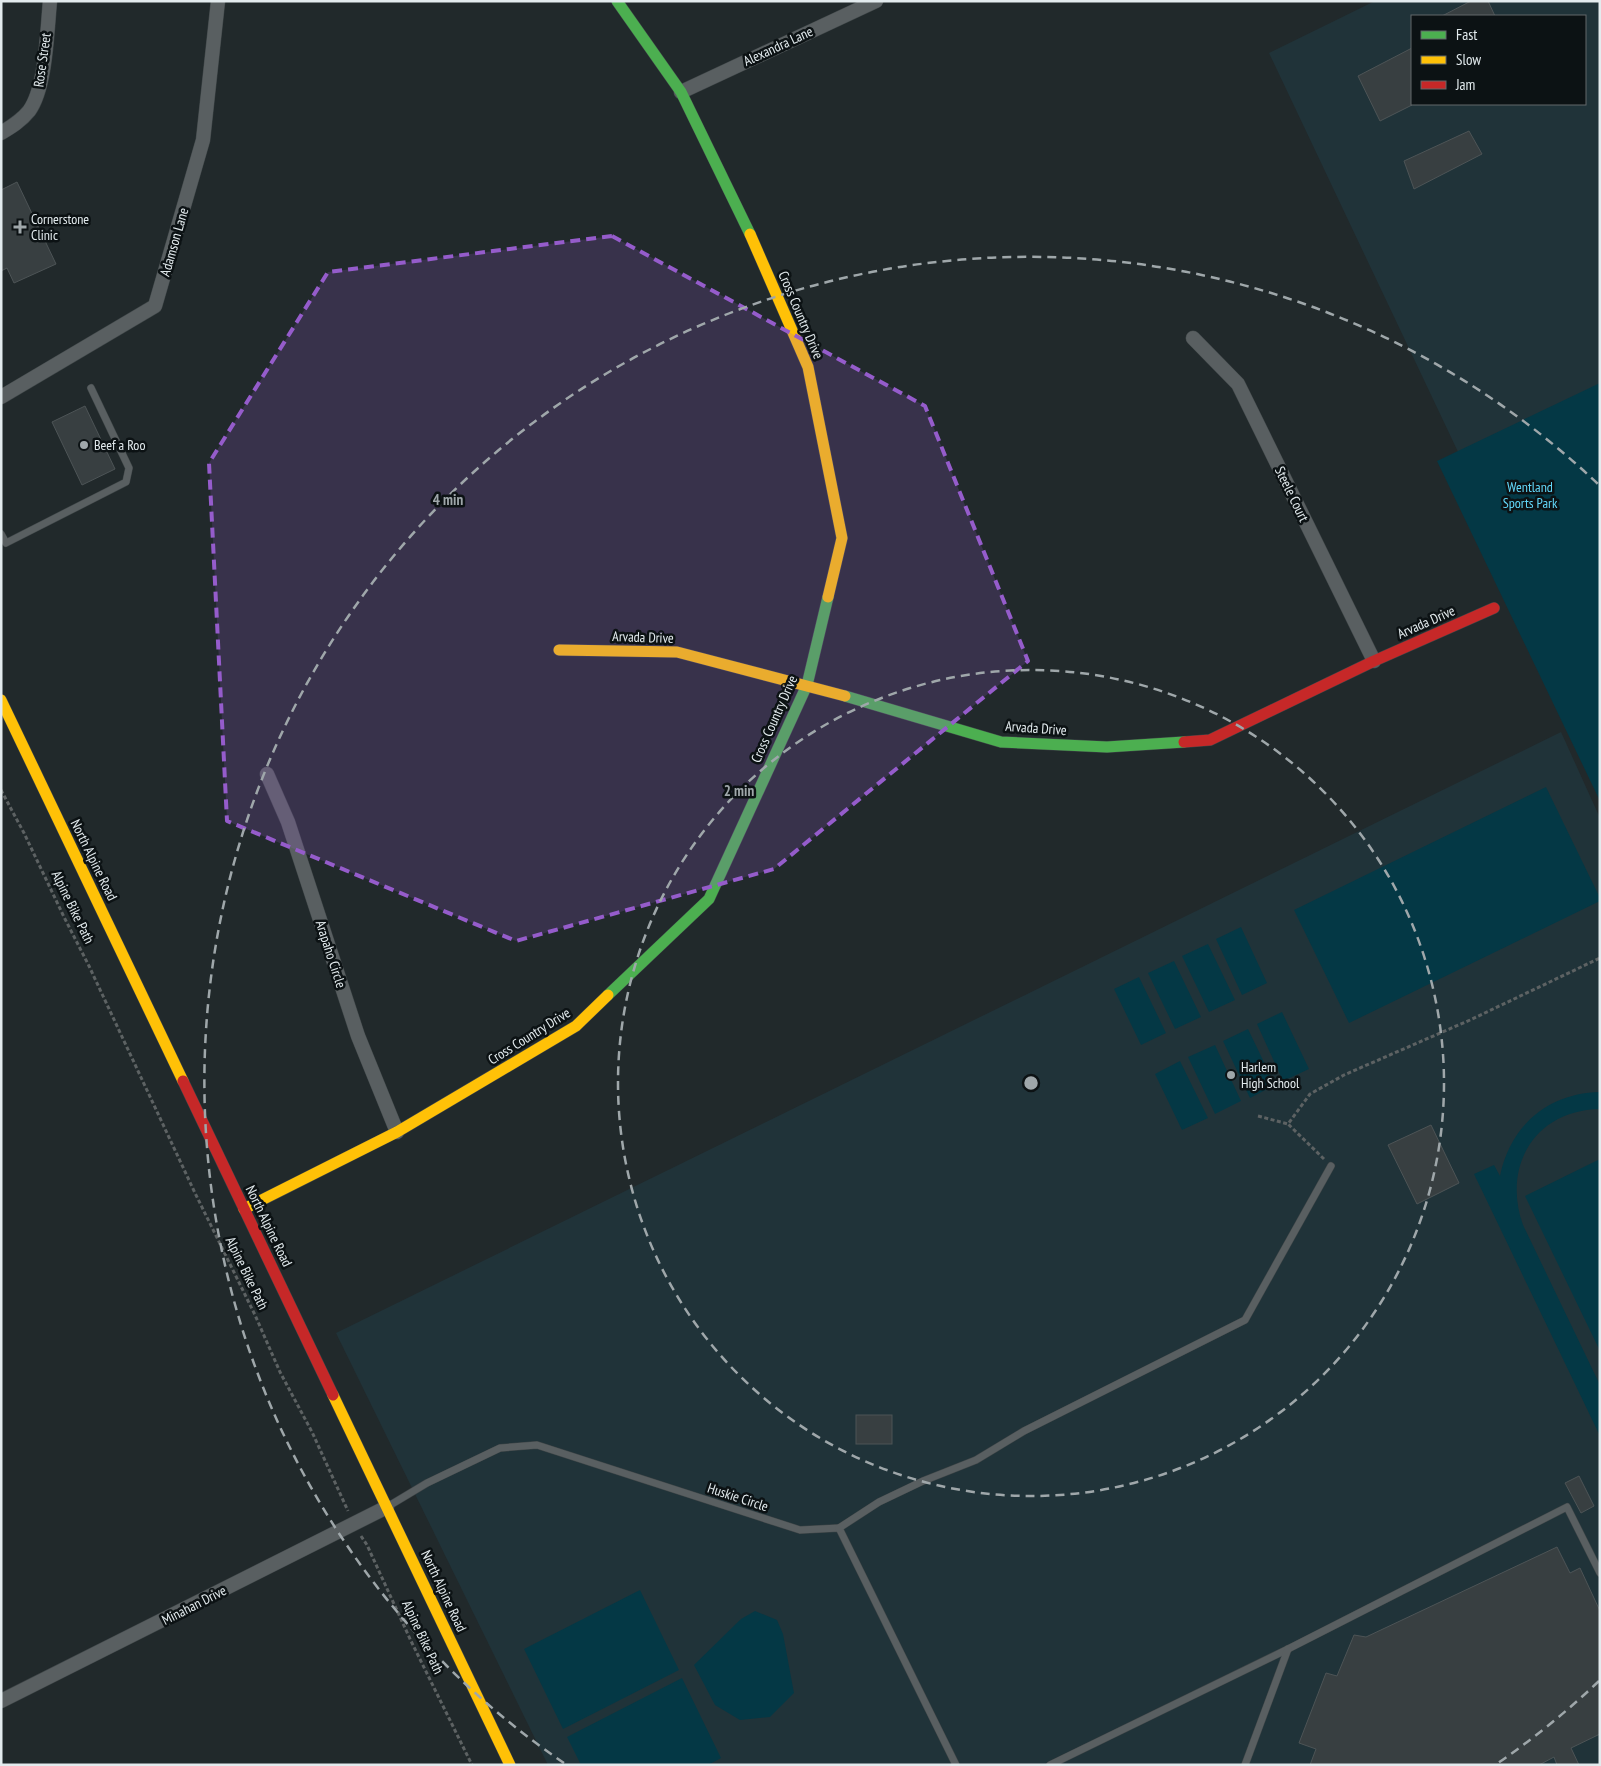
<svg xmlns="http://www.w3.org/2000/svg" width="1601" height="1766" viewBox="0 0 1601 1766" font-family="'PT Sans Narrow',sans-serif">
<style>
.built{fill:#203339;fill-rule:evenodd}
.green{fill:#043845}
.building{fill:#383f41;stroke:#4d5456}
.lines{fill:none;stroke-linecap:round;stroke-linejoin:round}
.lane-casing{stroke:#3e4547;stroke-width:8}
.street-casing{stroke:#3e4547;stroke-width:15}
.fast-casing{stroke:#3e4547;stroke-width:12}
.slow-casing{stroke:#3e4547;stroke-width:12}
.jam-casing{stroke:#3e4547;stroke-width:12}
.path{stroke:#5d6263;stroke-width:3;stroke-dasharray:4 2.5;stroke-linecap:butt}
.lane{stroke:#595f61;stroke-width:7}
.street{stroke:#595f61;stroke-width:14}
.fast{stroke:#4caf50;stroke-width:11}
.slow{stroke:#ffc107;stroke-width:11}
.jam{stroke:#c62828;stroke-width:11}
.marked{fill:#955ccb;fill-opacity:0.2;stroke:#955ccb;stroke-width:4;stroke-dasharray:10 6;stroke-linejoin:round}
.ring{fill:none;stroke:#9fa7aa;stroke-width:2.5;stroke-dasharray:9 6}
.poi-dot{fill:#9fa7aa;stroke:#0c1214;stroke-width:2}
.labels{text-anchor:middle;stroke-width:5;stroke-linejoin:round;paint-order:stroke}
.street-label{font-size:14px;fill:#e3ebee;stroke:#0c1214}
.poi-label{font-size:14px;fill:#e3ebee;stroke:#0c1214;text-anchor:start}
.park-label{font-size:14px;fill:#62d8fa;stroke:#0c1214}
.centre{fill:#9fa7aa;stroke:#0c1214;stroke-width:2.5}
.ring-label{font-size:15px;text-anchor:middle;font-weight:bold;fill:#9fa7aa;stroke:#0c1214;stroke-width:5;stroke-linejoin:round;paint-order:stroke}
</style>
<rect width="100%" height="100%" fill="#21292b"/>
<g class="built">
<path d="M1375 1H1600V385L1460 456 1269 53ZM1412 16H1585V104H1412Z"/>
<polygon points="1561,732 1600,818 1600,1765 548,1765 336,1333"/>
</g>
<g class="green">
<polygon points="1600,383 1600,801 1437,461"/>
<polygon points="1546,787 1600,898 1600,901 1349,1023 1294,910"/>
<polygon points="1241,927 1267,983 1242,995 1216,939"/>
<polygon points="1208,944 1235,1000 1209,1012 1182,956"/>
<polygon points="1174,961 1201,1017 1175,1029 1148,973"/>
<polygon points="1139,977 1166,1033 1141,1045 1114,989"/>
<polygon points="1282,1012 1309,1069 1283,1081 1257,1024"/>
<polygon points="1248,1029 1275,1085 1250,1098 1223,1041"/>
<polygon points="1215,1045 1241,1101 1215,1114 1188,1057"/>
<polygon points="1180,1061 1208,1118 1182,1130 1155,1074"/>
<path d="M1600 1092V1109C1535 1110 1502 1166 1523 1225L1600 1385V1436L1474 1174 1494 1165 1500 1176C1510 1126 1548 1093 1600 1092Z"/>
<polygon points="1600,1159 1600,1351 1525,1196"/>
<polygon points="640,1590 679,1670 563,1729 524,1649"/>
<polygon points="755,1611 777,1620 783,1634 794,1693 770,1717 740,1720 715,1705 694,1665 741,1619"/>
<polygon points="682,1678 721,1758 708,1765 581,1765 567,1737"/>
</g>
<g class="building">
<polygon points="1471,1 1488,1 1495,16 1442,16"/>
<polygon points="1412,48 1412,105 1380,121 1358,76"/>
<polygon points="1469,131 1482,154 1414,189 1404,161"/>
<polygon points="17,182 56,264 14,283 7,268 1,271 1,190"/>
<polygon points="85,406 115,469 82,485 52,422"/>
<polygon points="1431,1125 1459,1183 1417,1204 1388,1145"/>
<rect x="856" y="1415" width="36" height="29"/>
<polygon points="1579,1476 1594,1506 1581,1513 1565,1483"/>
<polygon points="1557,1547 1570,1573 1580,1568 1600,1611 1600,1734 1571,1748 1579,1765 1557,1765 1554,1757 1539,1765 1310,1765 1316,1749 1299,1743 1326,1673 1337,1676 1354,1635 1366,1637"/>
</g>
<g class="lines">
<g class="lane-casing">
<g id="lane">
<polyline points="1,534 6,543 126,482 129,468 91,388"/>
<polyline points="387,1507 427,1483 500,1448 537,1445 800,1530 839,1528 956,1765"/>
<polyline points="839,1528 879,1502 923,1481 976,1460 1024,1431 1245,1320 1331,1166"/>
<polyline points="1050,1765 1288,1649 1567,1507 1600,1573"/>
<polyline points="1245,1765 1288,1649"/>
</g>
</g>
<g class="street-casing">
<g id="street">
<polyline points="681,92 876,1"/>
<path d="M1 133C11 127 21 121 29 111 46 88 47 31 50 1"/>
<polyline points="1193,338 1238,384 1374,661"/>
<polyline points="1,397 155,306 203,140 218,1"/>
<polyline points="267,774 288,822 358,1036 397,1132"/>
<polyline points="1,1701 387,1507"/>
</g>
</g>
<g class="fast-casing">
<g id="fast">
<polyline points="617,1 681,92 750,234"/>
<polyline points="845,696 1001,742 1107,747 1184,742"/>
<polyline points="608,995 709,899 807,685 828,597"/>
</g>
</g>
<g class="slow-casing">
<g id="slow">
<polyline points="750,234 808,367 842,538 828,597"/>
<polyline points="559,650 677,652 845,696"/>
<polyline points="1,700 183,1081"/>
<polyline points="244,1209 397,1132 576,1026 608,995"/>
<polyline points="333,1395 510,1765"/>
</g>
</g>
<g class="jam-casing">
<g id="jam">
<polyline points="1184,742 1210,740 1374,661 1494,608"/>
<polyline points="183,1081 333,1395"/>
</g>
</g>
<g class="path">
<polyline points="1,790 24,833 64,917 89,966 195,1193 255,1315 280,1372 312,1432 348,1511"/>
<polyline points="1258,1116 1288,1124"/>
<polyline points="1324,1159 1288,1124 1310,1094 1344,1075 1470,1020 1600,958"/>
<polyline points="361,1536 367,1545 411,1641 472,1765"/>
</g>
<use href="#lane" class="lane"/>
<use href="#street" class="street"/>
<use href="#fast" class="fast"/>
<use href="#slow" class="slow"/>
<use href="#jam" class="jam"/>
</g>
<path class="marked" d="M612 236 925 406 1028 661 774 869 516 941 227 821 209 463 328 272Z"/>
<g class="ring">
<circle cx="1031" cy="1083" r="413"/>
<path d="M1599 1681A825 825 0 0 1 1498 1763M564 1763A825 825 0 1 1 1599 485"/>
</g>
<g class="poi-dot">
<path d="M17.5 219.5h5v5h5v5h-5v5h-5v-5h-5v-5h5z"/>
<circle cx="84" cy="445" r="5"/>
<circle cx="1231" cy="1075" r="5"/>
</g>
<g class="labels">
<g class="street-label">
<text transform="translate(778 46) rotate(-25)" y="5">Alexandra Lane</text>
<text transform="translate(42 60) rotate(-82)" y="5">Rose Street</text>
<text transform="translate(174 242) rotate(-74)" y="5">Adamson Lane</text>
<text transform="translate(801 315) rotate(67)" y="5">Cross Country Drive</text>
<text transform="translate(1292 494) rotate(64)" y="5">Steele Court</text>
<text transform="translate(1426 622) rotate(-24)" y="5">Arvada Drive</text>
<text transform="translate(643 637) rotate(2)" y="5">Arvada Drive</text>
<text transform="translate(774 719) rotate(-66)" y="5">Cross Country Drive</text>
<text transform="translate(1036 728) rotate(4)" y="5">Arvada Drive</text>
<text transform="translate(94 860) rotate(64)" y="5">North Alpine Road</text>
<text transform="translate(73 907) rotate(64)" y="5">Alpine Bike Path</text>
<text transform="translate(331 954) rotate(72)" y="5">Arapaho Circle</text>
<text transform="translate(529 1036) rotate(-32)" y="5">Cross Country Drive</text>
<text transform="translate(269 1226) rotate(64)" y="5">North Alpine Road</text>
<text transform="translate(247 1273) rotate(64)" y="5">Alpine Bike Path</text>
<text transform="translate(738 1497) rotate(18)" y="5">Huskie Circle</text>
<text transform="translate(444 1591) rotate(65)" y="5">North Alpine Road</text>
<text transform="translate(194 1605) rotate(-27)" y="5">Minahan Drive</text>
<text transform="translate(423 1637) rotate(65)" y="5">Alpine Bike Path</text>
</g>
<g class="poi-label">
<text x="31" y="224">Cornerstone<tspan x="31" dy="16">Clinic</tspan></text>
<text x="94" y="450">Beef a Roo</text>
<text x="1241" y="1072">Harlem<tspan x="1241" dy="16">High School</tspan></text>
</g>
<g class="park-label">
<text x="1530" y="492">Wentland<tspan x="1530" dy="16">Sports Park</tspan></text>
</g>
</g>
<circle cx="1031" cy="1083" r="8" class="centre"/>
<g class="ring-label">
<text x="448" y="505">4 min</text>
<text x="739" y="796">2 min</text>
</g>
<rect width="1601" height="1766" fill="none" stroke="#e3ebee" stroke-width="5"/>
<rect x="1411" y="15" width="175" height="90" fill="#0c1214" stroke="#62696b"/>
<rect x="1421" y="31" width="25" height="8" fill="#4caf50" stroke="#62696b"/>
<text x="1456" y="40" font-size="15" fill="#e3ebee">Fast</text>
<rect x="1421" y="56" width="25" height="8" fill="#ffc107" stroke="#62696b"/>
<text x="1456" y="65" font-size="15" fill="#e3ebee">Slow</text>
<rect x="1421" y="81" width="25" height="8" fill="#c62828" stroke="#62696b"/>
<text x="1456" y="90" font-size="15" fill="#e3ebee">Jam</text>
</svg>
